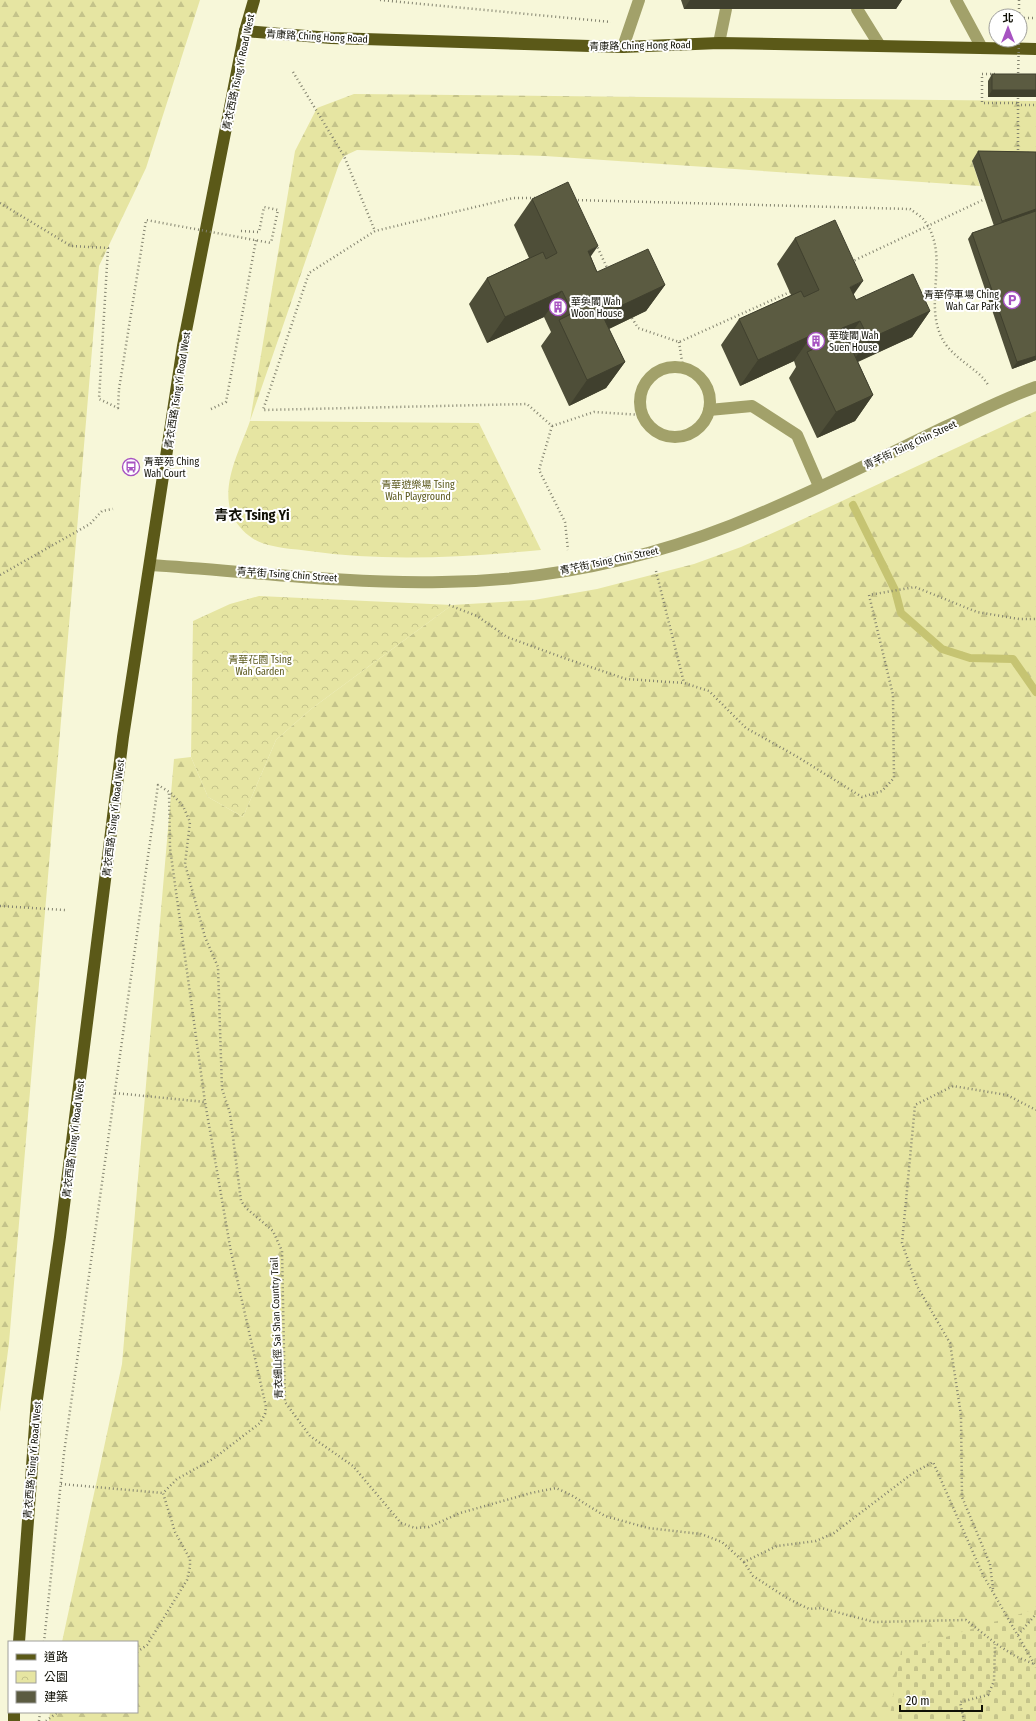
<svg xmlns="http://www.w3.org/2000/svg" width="1036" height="1721" viewBox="0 0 1036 1721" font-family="'Fira Sans Condensed','Noto Sans TC',sans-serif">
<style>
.forest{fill:url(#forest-firs)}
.cemetery{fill:url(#cemetery-stones)}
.park{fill:url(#park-crowns)}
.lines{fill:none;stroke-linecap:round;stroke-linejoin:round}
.stream{stroke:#c6c472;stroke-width:8}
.path{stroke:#83836f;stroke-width:2.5;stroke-dasharray:1 3;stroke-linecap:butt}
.minor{stroke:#a2a16a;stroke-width:12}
.major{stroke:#5b5918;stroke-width:12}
.path-bridge{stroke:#83836f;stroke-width:2.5;stroke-dasharray:1 3;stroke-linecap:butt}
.wall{fill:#4e4e38}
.shaded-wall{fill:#40402e}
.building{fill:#5b5b41;stroke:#40402e}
.labels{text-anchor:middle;stroke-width:4;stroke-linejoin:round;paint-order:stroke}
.street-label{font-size:10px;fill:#101006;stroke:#fff}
.poi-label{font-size:10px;fill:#101006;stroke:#fff;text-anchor:start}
.park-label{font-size:10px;fill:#5a581b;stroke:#fff}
.district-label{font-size:14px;font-weight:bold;fill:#101006;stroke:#fff}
</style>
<defs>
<pattern id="forest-firs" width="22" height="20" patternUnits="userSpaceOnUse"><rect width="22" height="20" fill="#e6e5a2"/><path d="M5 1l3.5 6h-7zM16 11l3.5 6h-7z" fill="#c4c38a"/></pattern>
<pattern id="cemetery-stones" width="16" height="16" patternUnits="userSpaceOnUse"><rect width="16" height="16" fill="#e6e5a2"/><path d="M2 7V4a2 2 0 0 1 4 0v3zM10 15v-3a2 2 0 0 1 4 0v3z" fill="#c4c38a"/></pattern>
<pattern id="park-crowns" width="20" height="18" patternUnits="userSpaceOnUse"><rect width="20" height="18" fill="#e6e5a2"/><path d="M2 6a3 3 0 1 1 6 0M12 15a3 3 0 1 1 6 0" fill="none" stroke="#c4c38a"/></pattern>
</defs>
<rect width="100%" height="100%" fill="#f7f7d9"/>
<g class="forest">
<polygon points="0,0 200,0 146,168 99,266 9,1343 0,1412"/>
<polygon points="354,94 1036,101 1036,161 972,161 980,186 545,156 357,150 344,156 339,164 250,421 295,151 317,108"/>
<polygon points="1036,411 1036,1721 49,1721 50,1712 137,1712 137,1642 62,1642 122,1364 174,759 191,757 208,797 243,817 276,740 311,709 452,605 534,600 597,589 694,564 741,547 786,527"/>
</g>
<polygon class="cemetery" points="1036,1609 1036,1721 889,1721 901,1651"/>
<g class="park">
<path d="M250 421 479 423 541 550C464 557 386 562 309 551 294 549 276 548 262 543 250 539 239 528 233 517 219 487 240 450 250 421Z"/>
<polygon points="259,596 452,605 311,709 276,740 243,817 208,797 191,757 193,621 230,604"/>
</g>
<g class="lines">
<polyline class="stream" points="853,505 895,590 901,613 942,649 970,658 1013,659 1036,692"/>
<g class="path">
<polyline points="380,0 611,22"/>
<polyline points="1019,0 1019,16"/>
<polyline points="1020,18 1036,18"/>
<polyline points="293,72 344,156 375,231"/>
<polyline points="995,74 982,74 982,103 1018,103"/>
<polyline points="1018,154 1018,105 1036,105"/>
<polyline points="535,198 513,198 375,231 309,273 263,410 527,404 552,426 539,470 565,522 568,550"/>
<path d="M574 200 910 209C914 212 921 216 924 220 950 254 925 297 940 334 950 359 978 367 988 385"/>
<polyline points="0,203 71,246 108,248 99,399 118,408 119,389"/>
<polyline points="241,231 259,232 264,207 278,210 271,243"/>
<polyline points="596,244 608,270"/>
<polyline points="632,318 638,328 679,342 790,292"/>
<polyline points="679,342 683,368"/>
<polyline points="211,409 226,402 256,240"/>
<polyline points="552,426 594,412 643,415"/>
<polyline points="656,571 684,683"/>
<polyline points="0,575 90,524 102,511 113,509"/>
<polyline points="449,605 477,616 507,637 564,658 626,679 684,683 709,691 746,728 796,756 862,797 882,791 894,778 893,695 869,595 915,587 977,612 1019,619 1036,619"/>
<polyline points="0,906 65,910"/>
<polyline points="115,1093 205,1102"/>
<polyline points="61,1484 163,1493"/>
<polyline points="744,1562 753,1576 787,1598 809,1609 821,1608 874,1622 966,1620 995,1643 1015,1656 1034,1664"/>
<polyline points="993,1589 990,1564 962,1497 961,1415 950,1343 917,1286 902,1243 915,1105 953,1086 1007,1095 1036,1110"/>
<polyline points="1018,1635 1036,1614"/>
<polyline points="44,1642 64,1453 158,785 171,793 183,806 190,822 185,864 205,937 218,967 222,1089 230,1113 241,1201 246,1208 273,1231 282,1251 285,1402 310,1436 353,1466 401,1523 415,1528 429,1527 460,1513 531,1493 556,1488 571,1495 605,1516 648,1528 701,1534 722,1542 744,1562 777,1546 816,1541 834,1533 913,1473 933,1462 983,1575 1036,1667"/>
<polyline points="137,1652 147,1645 187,1580 190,1567 190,1559 175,1532 163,1493 177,1479 213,1459 260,1423 265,1414 266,1407 231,1252 205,1102 170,848 169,792"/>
<polyline points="39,1721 40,1712"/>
<polyline points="46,1721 58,1712"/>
<polyline points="964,1721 960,1702 988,1695 994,1681 995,1644"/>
</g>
<g class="minor">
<polyline points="956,0 982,48"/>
<polyline points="857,9 880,46"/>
<polyline points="719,43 726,9"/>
<polyline points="623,47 639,0"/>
<circle cx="675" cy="402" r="35"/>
<polyline points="709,410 752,406 797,435 819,486"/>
<path d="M150 565C245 571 346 584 442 582 540 581 640 561 732 525 805 496 876 460 947 426 976 413 1005 398 1036 387"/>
</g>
<g class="major">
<polyline points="245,31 331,38 623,47 719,43 1036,49"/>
<polyline points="19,1642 37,1399 60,1237 123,737 183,346 245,31 254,0"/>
<polyline points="14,1721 14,1712"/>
</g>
<g class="path-bridge">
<polyline points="1018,77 1019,40"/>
<polyline points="1018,103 1018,94"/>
<polyline points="851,262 985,199"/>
<polyline points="119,389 146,220 271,243"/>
</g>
</g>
<g class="wall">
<polygon points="681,0 902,0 896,9 684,9"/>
<polygon points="992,74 1036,97 988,97 988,81"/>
<polygon points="978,151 1036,152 1036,360 1012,369 968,239 972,233 994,226 972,161"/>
<polygon points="532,199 591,257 597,272 665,285 646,311 609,329 625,362 606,388 569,406 541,346 551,332 544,317 487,343 469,304 487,278 529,258 514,225"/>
<polygon points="795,238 853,295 856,300 930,311 912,337 858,362 873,395 855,421 817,438 789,378 796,367 794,361 740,386 721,345 739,319 791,295 777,264"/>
</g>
<g class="shaded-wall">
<polygon points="690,0 902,0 896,9 684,9"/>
<polygon points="992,90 1036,90 1036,97 988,97"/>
<polygon points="1036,209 1036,216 995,230 1002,221"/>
<polygon points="598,246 580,272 588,251"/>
<polygon points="863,281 845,307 850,287"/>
<polygon points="665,285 646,311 594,336 612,310"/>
<polygon points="562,291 544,317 487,343 505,317"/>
<polygon points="606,295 587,321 595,300"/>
<polygon points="930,311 912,337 850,365 869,339"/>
<polygon points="860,321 842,347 842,328"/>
<polygon points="812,335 794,361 740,386 758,360"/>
<polygon points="1036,356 1036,360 1012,369 1017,362"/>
<polygon points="625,362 606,388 569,406 587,380"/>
<polygon points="873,395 855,421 817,438 836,412"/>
</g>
<g class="building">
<rect x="992" y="74" width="44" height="16"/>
<polygon points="978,151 1036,152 1036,209 1002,221"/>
<polygon points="568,182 598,246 588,251 597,272 648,249 665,285 612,310 606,295 595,300 625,362 587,380 559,320 573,313 562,291 505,317 487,278 543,252 546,259 557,253 532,199"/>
<polygon points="1036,211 1036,356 1017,362 972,233"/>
<polygon points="835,220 863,281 850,287 856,300 913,274 930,311 869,339 860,321 842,328 873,395 836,412 807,352 818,347 812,335 758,360 739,319 801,291 804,297 819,290 795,238"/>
</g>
<defs>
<g id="parking-ring" transform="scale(0.9)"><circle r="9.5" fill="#fff" stroke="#a753c2" stroke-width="1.5"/><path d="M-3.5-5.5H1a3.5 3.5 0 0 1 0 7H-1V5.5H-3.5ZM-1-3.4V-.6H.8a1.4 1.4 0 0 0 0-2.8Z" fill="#a753c2"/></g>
<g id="building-ring" transform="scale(0.9)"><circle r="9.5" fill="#fff" stroke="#a753c2" stroke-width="1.5"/><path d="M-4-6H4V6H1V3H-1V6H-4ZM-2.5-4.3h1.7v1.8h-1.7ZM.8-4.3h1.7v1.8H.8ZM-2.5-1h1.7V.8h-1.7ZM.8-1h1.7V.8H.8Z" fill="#a753c2"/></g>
<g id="bus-ring" transform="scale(0.9)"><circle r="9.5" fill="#fff" stroke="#a753c2" stroke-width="1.5"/><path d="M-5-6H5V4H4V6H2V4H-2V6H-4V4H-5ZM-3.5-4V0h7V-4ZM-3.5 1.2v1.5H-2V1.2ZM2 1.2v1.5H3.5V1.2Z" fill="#a753c2"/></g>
</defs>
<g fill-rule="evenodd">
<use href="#parking-ring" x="1012" y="300"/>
<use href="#building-ring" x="558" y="307"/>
<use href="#building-ring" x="816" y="341"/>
<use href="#bus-ring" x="131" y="467"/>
</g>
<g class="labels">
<g class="street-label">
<text transform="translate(317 36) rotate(3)" y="4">青康路 Ching Hong Road</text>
<text transform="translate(640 45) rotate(-1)" y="4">青康路 Ching Hong Road</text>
<text transform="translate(238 72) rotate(-78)" y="4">青衣西路 Tsing Yi Road West</text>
<text transform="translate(177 390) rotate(-81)" y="4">青衣西路 Tsing Yi Road West</text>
<text transform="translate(910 444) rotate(-25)" y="4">青芊街 Tsing Chin Street</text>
<text transform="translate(609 560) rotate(-12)" y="4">青芊街 Tsing Chin Street</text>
<text transform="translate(287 574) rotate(4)" y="4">青芊街 Tsing Chin Street</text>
<text transform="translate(113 818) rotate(-83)" y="4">青衣西路 Tsing Yi Road West</text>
<text transform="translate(73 1139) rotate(-83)" y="4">青衣西路 Tsing Yi Road West</text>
<text transform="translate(276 1328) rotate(-92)" y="4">青衣細山徑 Sai Shan Country Trail</text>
<text transform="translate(32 1460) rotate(-85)" y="4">青衣西路 Tsing Yi Road West</text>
</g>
<g class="poi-label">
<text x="999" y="298" text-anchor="end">青華停車場 Ching<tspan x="999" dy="12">Wah Car Park</tspan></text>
<text x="571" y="305">華奐閣 Wah<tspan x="571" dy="12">Woon House</tspan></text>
<text x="829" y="339">華璇閣 Wah<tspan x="829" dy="12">Suen House</tspan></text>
<text x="144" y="465">青華苑 Ching<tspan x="144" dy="12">Wah Court</tspan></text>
</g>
<g class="park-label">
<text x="418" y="488">青華遊樂場 Tsing<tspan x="418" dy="12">Wah Playground</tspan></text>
<text x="260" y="663">青華花園 Tsing<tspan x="260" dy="12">Wah Garden</tspan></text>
</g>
<g class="district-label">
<text x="252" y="520">青衣 Tsing Yi</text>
</g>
</g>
<rect x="8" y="1641" width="130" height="72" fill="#ffffff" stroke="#9f9f9b"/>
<rect x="16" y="1654" width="20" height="6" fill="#5b5918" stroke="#9f9f9b"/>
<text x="44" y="1661" font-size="12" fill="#101006">道路</text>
<rect x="16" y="1671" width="20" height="12" fill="url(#park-crowns)" stroke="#9f9f9b"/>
<text x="44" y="1681" font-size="12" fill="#101006">公園</text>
<rect x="16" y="1691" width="20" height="12" fill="#5b5b41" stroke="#9f9f9b"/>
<text x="44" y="1701" font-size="12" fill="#101006">建築</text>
<g transform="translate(1008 28)"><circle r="19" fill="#ffffff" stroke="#9f9f9b"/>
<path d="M0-3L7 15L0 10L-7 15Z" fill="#a753c2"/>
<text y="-6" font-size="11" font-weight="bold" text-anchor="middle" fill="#101006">北</text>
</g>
<path d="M900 1705v6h82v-6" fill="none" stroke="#101006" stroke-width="2"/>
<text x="906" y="1705" font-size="12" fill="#101006" stroke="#ffffff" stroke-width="3" paint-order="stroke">20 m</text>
</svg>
